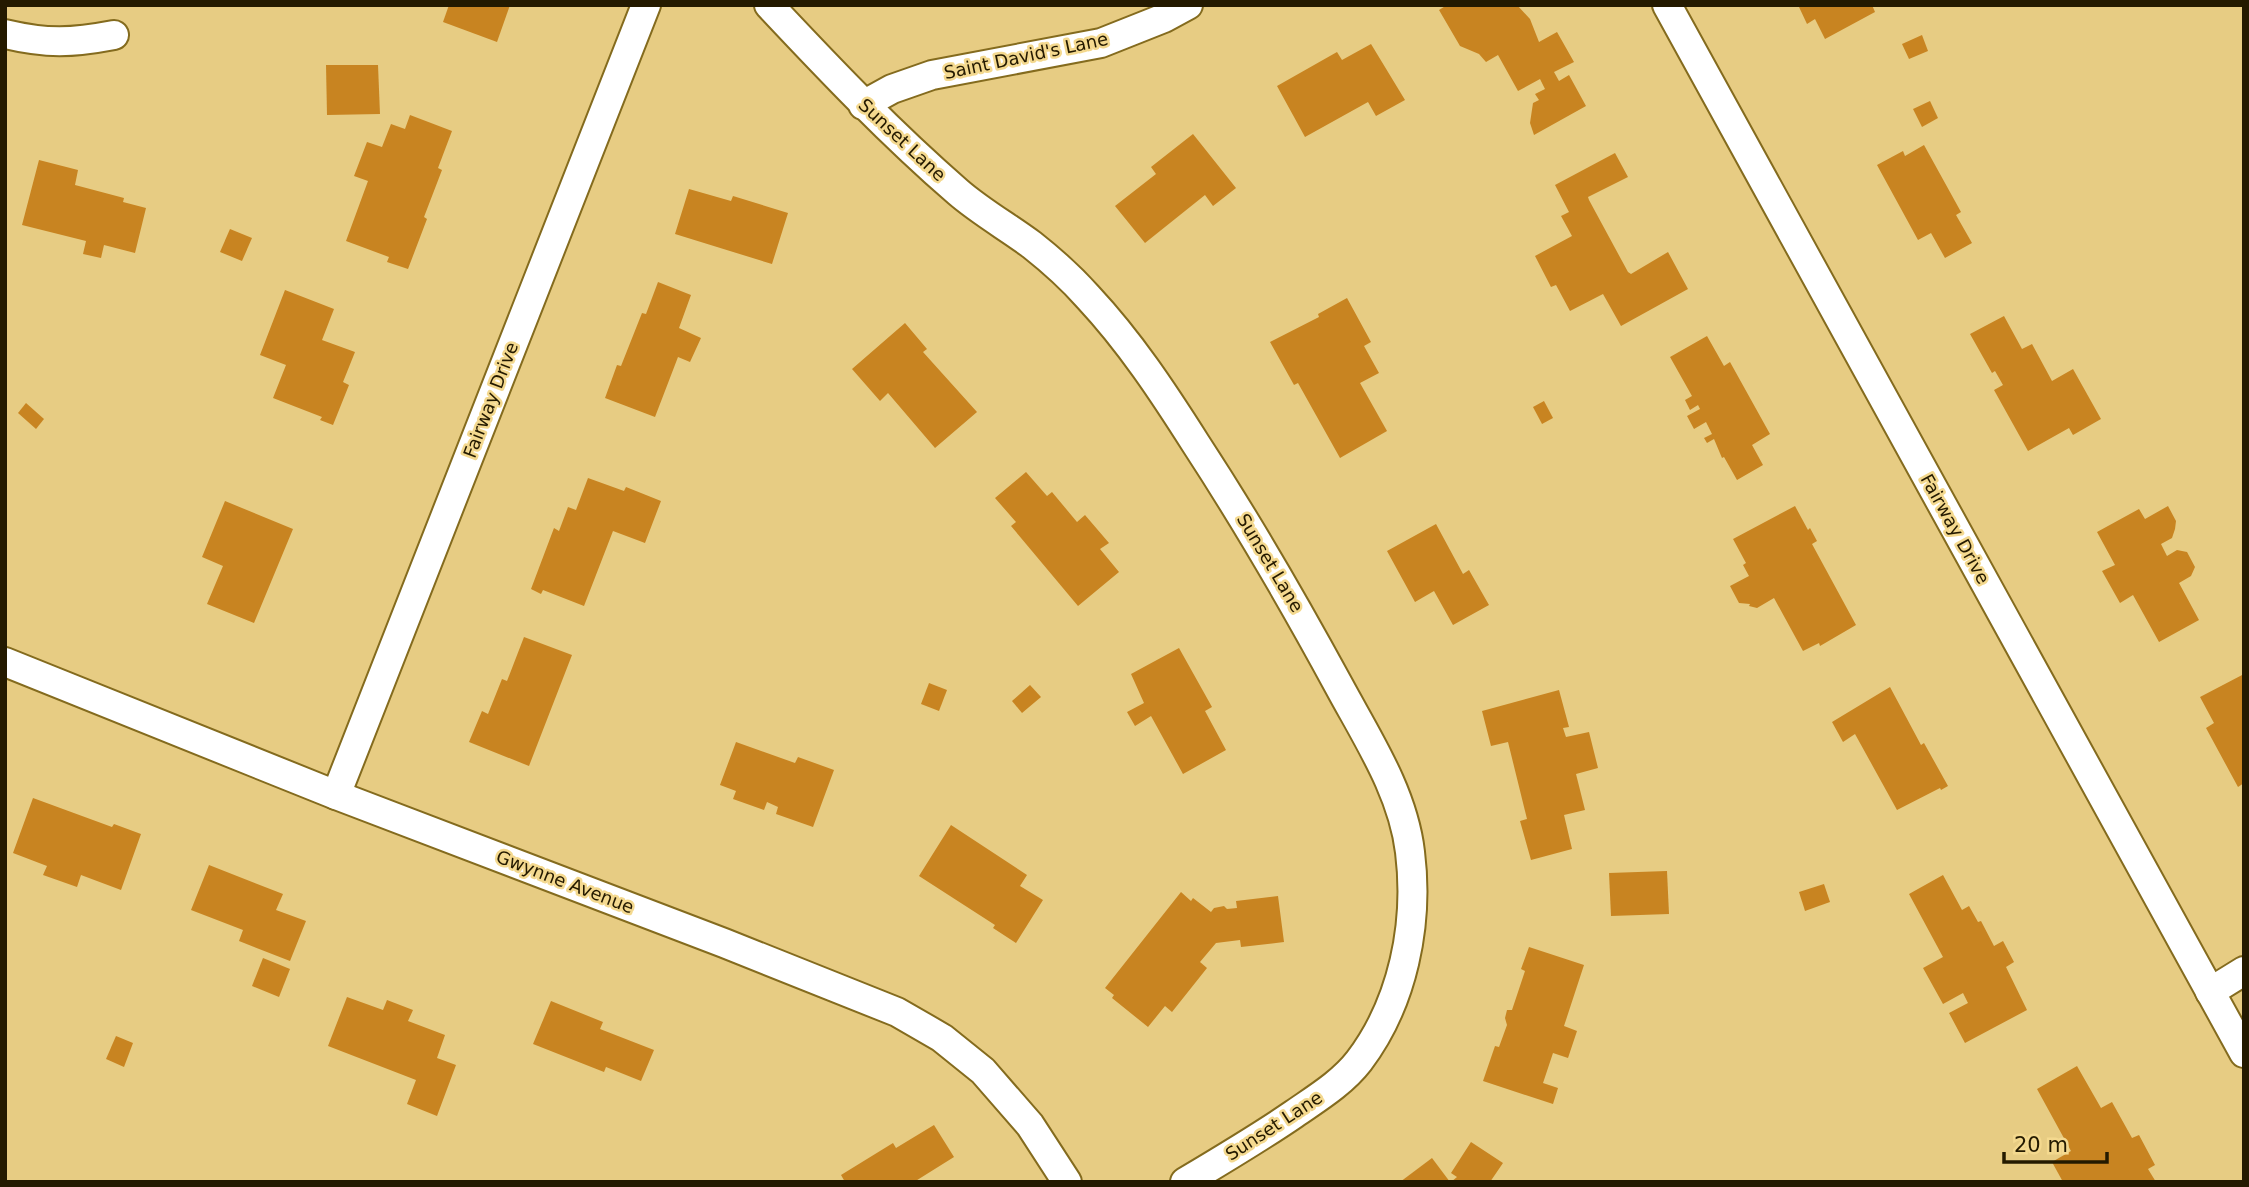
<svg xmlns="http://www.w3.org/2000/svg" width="2249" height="1187" viewBox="0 0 2249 1187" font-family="'DejaVu Sans',sans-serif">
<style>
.building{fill:#c88421}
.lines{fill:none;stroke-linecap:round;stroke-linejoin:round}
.street-casing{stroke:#846b1e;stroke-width:32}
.street{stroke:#fff;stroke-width:28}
.labels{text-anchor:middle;stroke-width:5;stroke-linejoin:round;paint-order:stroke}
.street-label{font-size:18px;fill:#241a00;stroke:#f4d98f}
</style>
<rect width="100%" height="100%" fill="#e7cc83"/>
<g class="building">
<polygon points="449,5 510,5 497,42 443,22"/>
<polygon points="1447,5 1517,5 1530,19 1539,42 1557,32 1574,62 1554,72 1559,81 1569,75 1586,106 1534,135 1530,123 1533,103 1539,100 1535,94 1545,89 1540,79 1518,91 1498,55 1486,62 1479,54 1460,46 1439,10"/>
<polygon points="1801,5 1872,5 1875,12 1825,39 1815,19 1807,24 1799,7"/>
<polygon points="1922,35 1928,51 1909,59 1902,44"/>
<polygon points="1371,44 1405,100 1376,116 1368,102 1305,137 1277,86 1337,52 1342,60"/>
<polygon points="326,65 378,65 380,114 327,115"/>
<polygon points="1930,101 1938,118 1922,127 1913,109"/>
<polygon points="410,115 452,131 438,168 442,170 424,217 427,219 408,269 387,262 389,257 346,241 368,181 354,176 367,142 382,147 391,124 405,129"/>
<polygon points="1193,134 1236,188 1213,206 1205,195 1145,243 1115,206 1156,174 1151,167"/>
<polygon points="1924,145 1961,212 1956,215 1972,243 1945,258 1931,233 1918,240 1877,165 1903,151 1905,156"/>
<polygon points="1615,153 1628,177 1588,197 1589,200 1628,272 1631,274 1668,252 1688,289 1621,326 1603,294 1570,311 1556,285 1551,287 1535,256 1572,236 1561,216 1569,212 1555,185"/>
<polygon points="39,160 78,170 75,185 124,198 123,202 146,208 135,253 104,245 101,258 83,254 86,241 22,225"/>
<polygon points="689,189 731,201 733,196 788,213 772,264 675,234"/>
<polygon points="230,229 252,238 242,261 220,252"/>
<polygon points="658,282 691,295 679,328 701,338 690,362 678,357 655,417 605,398 617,365 621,366 642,313 646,314"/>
<polygon points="285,290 334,309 322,340 355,352 343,382 349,385 333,425 320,420 322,417 273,398 286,365 260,355"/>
<polygon points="1347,298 1371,342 1364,346 1379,373 1360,383 1387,431 1340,458 1298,383 1294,385 1270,342 1319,317 1318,314"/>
<polygon points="2004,316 2022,349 2032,344 2052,381 2073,369 2101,419 2073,435 2069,428 2028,451 1994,390 2003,385 1995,371 1992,373 1970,334"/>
<polygon points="905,323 927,349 923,352 977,412 935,448 888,393 880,401 852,369"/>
<polygon points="1707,336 1724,366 1730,362 1770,434 1752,445 1763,465 1737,480 1724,457 1722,458 1714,439 1707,443 1704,438 1712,434 1706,422 1694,429 1687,416 1700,409 1698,405 1690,410 1685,400 1692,396 1670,357"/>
<polygon points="1544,401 1553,418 1542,424 1533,407"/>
<polygon points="26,403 44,419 36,429 18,413"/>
<polygon points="1026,472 1047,496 1052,492 1077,522 1085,515 1109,543 1100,549 1119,572 1078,606 1011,526 1016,522 995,498"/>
<polygon points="588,478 624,491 626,487 661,501 645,543 613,531 584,606 543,590 541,594 531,589 554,528 559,531 568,507 576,510"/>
<polygon points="225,501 293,529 254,623 207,604 223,566 202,557"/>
<polygon points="1795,506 1808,530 1810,528 1817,541 1812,544 1856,625 1820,646 1819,643 1803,651 1774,598 1757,608 1749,606 1750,604 1739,603 1730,586 1749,576 1743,565 1746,563 1733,539"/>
<polygon points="2168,506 2176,521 2175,529 2172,538 2161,544 2167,556 2177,550 2187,552 2195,567 2191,576 2179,583 2199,620 2159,642 2133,595 2120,603 2102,571 2115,565 2097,532 2139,509 2145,519"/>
<polygon points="1436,524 1463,574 1469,570 1489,605 1453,625 1434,591 1415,602 1387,551"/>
<polygon points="524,637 572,655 529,766 469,742 482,711 488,714 502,679 507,681"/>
<polygon points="1179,648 1212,707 1205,711 1226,750 1183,774 1151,716 1135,726 1127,712 1144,703 1131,674"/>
<polygon points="2244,674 2244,783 2238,787 2206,728 2214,723 2200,697"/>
<polygon points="929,683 947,690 939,711 921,704"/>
<polygon points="1030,685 1041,697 1022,713 1012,701"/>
<polygon points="1890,687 1921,745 1924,743 1948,786 1941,790 1940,788 1897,810 1855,734 1843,742 1832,722"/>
<polygon points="1559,690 1569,727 1563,728 1566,737 1589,732 1598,768 1576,774 1585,810 1564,815 1572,849 1531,860 1520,821 1527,819 1508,742 1491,746 1482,711"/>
<polygon points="736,742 795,763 798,757 834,770 813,827 776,814 778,807 767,802 764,810 733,799 736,791 720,785"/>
<polygon points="33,798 112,827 114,824 141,834 121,890 81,875 77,887 43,875 47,866 13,853"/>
<polygon points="951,825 1027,875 1020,886 1043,900 1016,943 993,928 995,925 919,876"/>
<polygon points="209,865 283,894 276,910 306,921 290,961 239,941 243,930 191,910"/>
<polygon points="1667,871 1669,914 1611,916 1609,873"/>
<polygon points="1943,875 1962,910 1969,906 1978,922 1981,921 1994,946 2003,941 2014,962 2006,967 2027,1010 1965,1043 1949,1013 1968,1003 1963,993 1943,1004 1923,968 1943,957 1909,894"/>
<polygon points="1824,884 1830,902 1805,911 1799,892"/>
<polygon points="1181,892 1191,901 1193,898 1211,912 1214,908 1224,906 1227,909 1237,908 1236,901 1278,896 1284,942 1241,947 1240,940 1216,943 1200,962 1207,968 1172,1012 1165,1006 1148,1027 1112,998 1114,995 1105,988"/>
<polygon points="1529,947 1584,965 1564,1026 1577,1031 1568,1058 1553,1053 1543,1083 1558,1088 1553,1104 1483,1081 1495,1046 1499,1047 1507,1025 1505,1018 1507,1010 1512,1010 1525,971 1521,969"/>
<polygon points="263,958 290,969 279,997 252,986"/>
<polygon points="347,997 383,1010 387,1000 413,1010 408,1021 445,1035 437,1058 456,1065 437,1116 407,1104 416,1080 328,1046"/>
<polygon points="551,1001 603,1022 600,1029 654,1050 641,1081 606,1067 604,1072 533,1044"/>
<polygon points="116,1036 133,1043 124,1067 106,1059"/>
<polygon points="2077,1066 2101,1108 2112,1102 2132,1138 2139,1135 2155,1165 2148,1169 2156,1182 2063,1182 2052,1162 2071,1151 2037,1089"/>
<polygon points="934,1125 954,1157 914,1182 845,1182 841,1175 893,1143 896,1148"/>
<polygon points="1471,1142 1503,1163 1490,1182 1451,1182 1457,1177 1451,1173"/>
<polygon points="1432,1158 1450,1182 1400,1182"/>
</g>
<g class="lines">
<g class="street-casing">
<g id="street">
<path d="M769 5C830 70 891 134 958 192 981 212 1008 227 1032 245 1051 260 1072 279 1088 297 1130 342 1163 392 1196 444 1247 522 1294 603 1339 686 1367 738 1403 792 1410 852 1419 924 1403 1003 1359 1061 1342 1083 1317 1098 1294 1114 1259 1138 1222 1160 1185 1182"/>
<polyline points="1667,5 2244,1053"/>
<path d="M5 34C47 44 72 43 114 35"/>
<polyline points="863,105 892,89 932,75 1101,43 1164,18 1188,5"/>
<polyline points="5,662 336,795 724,943 897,1012 942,1038 983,1071 1030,1125 1067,1182"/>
<polyline points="336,795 646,5"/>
<polyline points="2210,992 2244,971"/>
</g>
</g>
<use href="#street" class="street"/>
</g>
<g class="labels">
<g class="street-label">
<text transform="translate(1026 56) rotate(-12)" y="6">Saint David's Lane</text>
<text transform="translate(902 140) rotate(43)" y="6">Sunset Lane</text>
<text transform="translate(491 400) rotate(-69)" y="6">Fairway Drive</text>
<text transform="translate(1955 529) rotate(61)" y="6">Fairway Drive</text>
<text transform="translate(1270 563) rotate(59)" y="6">Sunset Lane</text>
<text transform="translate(565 882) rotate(21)" y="6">Gwynne Avenue</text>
<text transform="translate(1274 1126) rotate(-33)" y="6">Sunset Lane</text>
</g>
</g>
<rect width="2249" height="1187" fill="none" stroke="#241a00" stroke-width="14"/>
<path d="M2004 1152v10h103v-10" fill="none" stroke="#241a00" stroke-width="3.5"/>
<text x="2014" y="1152" font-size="21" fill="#241a00" stroke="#f4d98f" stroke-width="5" paint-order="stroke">20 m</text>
</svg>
